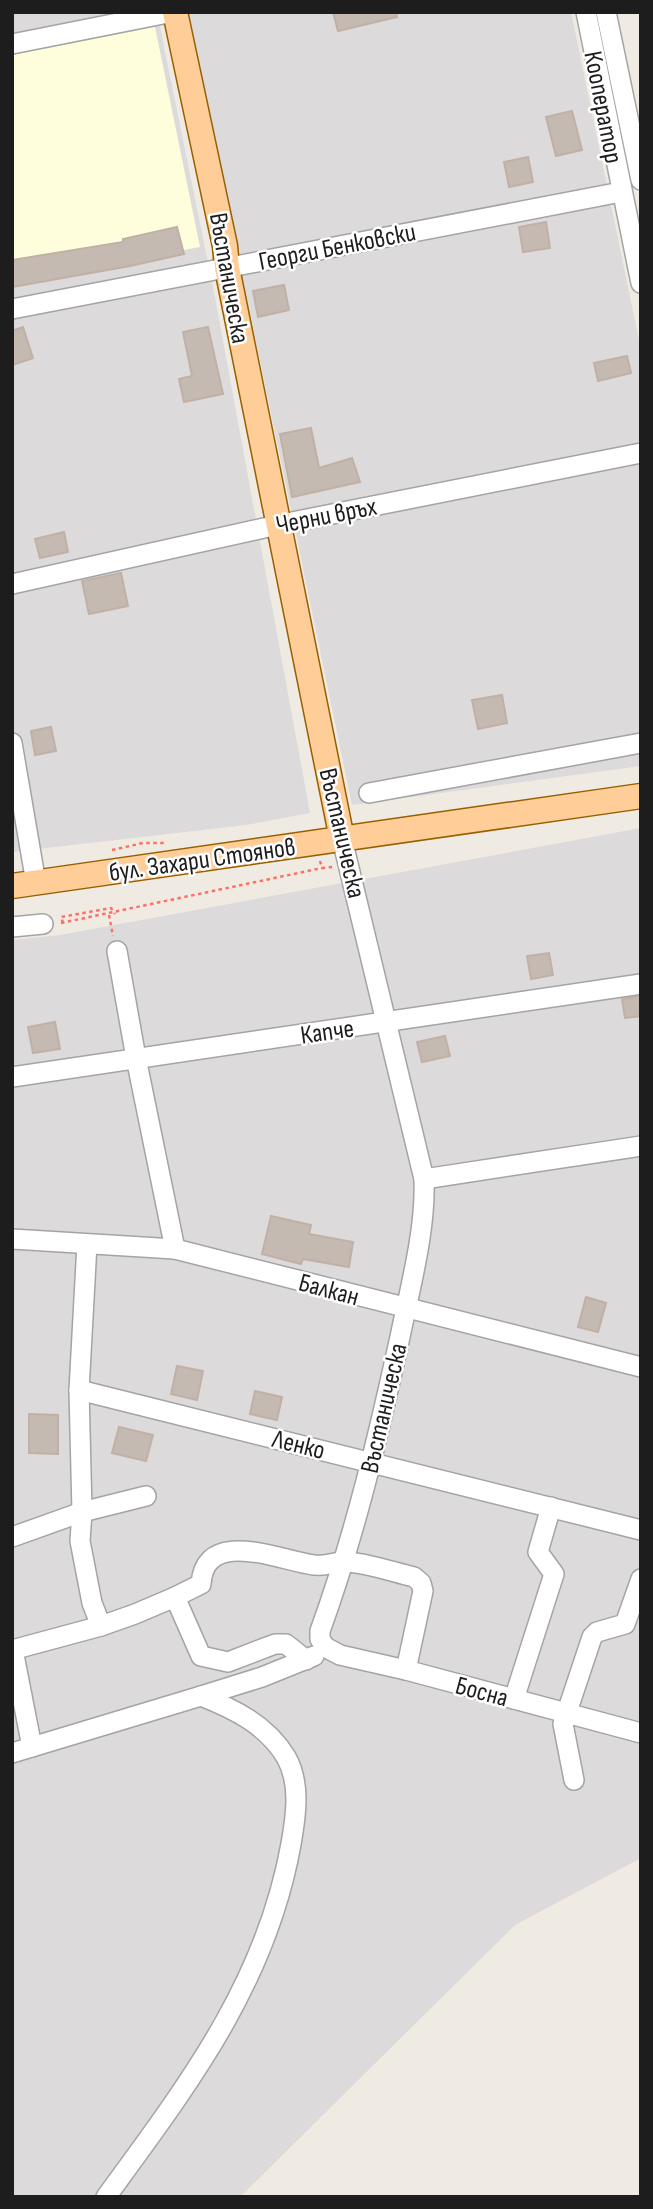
<svg xmlns="http://www.w3.org/2000/svg" width="653" height="2209" viewBox="0 0 653 2209" font-family="'Sofia Sans Condensed',sans-serif">
<style>
.residential{fill:#dcdada}
.education{fill:#fffedc}
.building{fill:#c4bab2;stroke:#c1b0a5;stroke-width:2}
.lines{fill:none;stroke-linecap:round;stroke-linejoin:round}
.minor-casing{stroke:#a4a4a4;stroke-width:22}
.major-casing{stroke:#975f00;stroke-width:27}
.path{stroke:#fe6f65;stroke-width:2.5;stroke-dasharray:3.5 3.5;stroke-linecap:butt}
.minor{stroke:#fff;stroke-width:19}
.major{stroke:#ffce98;stroke-width:24}
.labels{text-anchor:middle;stroke-width:5;stroke-linejoin:round;paint-order:stroke}
.street-label{font-size:26px;fill:#1d1d1d;stroke:#fff}
</style>
<rect width="100%" height="100%" fill="#efebe3"/>
<g class="residential">
<polygon points="12,12 157,12 214,292 310,813 246,825 12,852"/>
<polygon points="188,12 571,12 641,350 641,766 352,805"/>
<polygon points="641,828 641,1858 515,1925 240,2197 12,2197 12,940 60,935"/>
</g>
<polygon class="education" points="155,27 200,247 12,282 12,55"/>
<g class="building">
<polygon points="333,12 396,12 397,17 338,31"/>
<polygon points="572,111 582,150 556,156 546,117"/>
<polygon points="528,157 533,182 509,187 504,162"/>
<polygon points="546,222 550,248 523,252 519,227"/>
<polygon points="177,227 184,254 130,266 12,287 12,260 123,242 123,239"/>
<polygon points="284,285 289,310 258,317 253,291"/>
<polygon points="23,327 33,358 12,365 12,331"/>
<polygon points="208,327 223,394 184,402 179,379 192,376 183,332"/>
<polygon points="627,356 631,373 598,381 594,363"/>
<polygon points="311,428 319,468 352,458 360,482 292,497 280,434"/>
<polygon points="64,532 68,552 40,558 35,539"/>
<polygon points="121,573 128,606 89,614 82,581"/>
<polygon points="502,695 507,723 478,729 472,700"/>
<polygon points="51,727 56,751 35,755 31,731"/>
<polygon points="549,953 553,975 531,979 527,956"/>
<polygon points="641,996 641,1016 625,1018 622,999"/>
<polygon points="55,1022 60,1049 33,1053 28,1027"/>
<polygon points="445,1036 450,1056 422,1062 417,1042"/>
<polygon points="271,1216 311,1225 309,1234 353,1242 349,1267 303,1259 301,1264 262,1254"/>
<polygon points="586,1297 606,1303 598,1332 578,1327"/>
<polygon points="177,1366 203,1371 197,1400 171,1394"/>
<polygon points="255,1391 282,1397 277,1420 250,1414"/>
<polygon points="29,1414 58,1415 58,1454 29,1453"/>
<polygon points="119,1427 153,1435 146,1461 112,1453"/>
</g>
<g class="lines">
<g class="minor-casing">
<g id="minor">
<polyline points="586,12 641,283"/>
<polyline points="606,12 641,180"/>
<polyline points="12,44 173,12"/>
<polyline points="12,309 621,192"/>
<polyline points="12,584 282,524 641,453"/>
<polyline points="12,743 36,883"/>
<polyline points="369,793 641,743"/>
<polyline points="12,927 43,924"/>
<polyline points="117,951 136,1058 175,1249"/>
<polyline points="12,1077 641,984"/>
<polyline points="424,1179 641,1146"/>
<polyline points="12,1239 175,1249 641,1367"/>
<polyline points="87,1244 79,1390 82,1512 80,1541 92,1603 101,1626 135,1614 175,1597"/>
<polyline points="79,1390 641,1530"/>
<polyline points="12,1537 82,1512 146,1496"/>
<path d="M325 1647 320 1639V1631C355 1535 378 1437 400 1337 410 1288 426 1230 424 1179L342 839"/>
<polyline points="325,1647 340,1655 406,1670 641,1733"/>
<polyline points="12,1650 101,1626"/>
<polyline points="13,1650 32,1747"/>
<path d="M306 1660 286 1644H275L228 1662 201 1656 175 1597 201 1584C205 1526 281 1561 314 1565 326 1567 336 1561 346 1562 368 1563 392 1572 414 1577L421 1583 423 1591 406 1670"/>
<polyline points="514,1699 554,1574 538,1552 551,1507"/>
<polyline points="12,1753 201,1696 262,1677 314,1656"/>
<polyline points="574,1780 563,1724 592,1637 597,1632 625,1624 641,1579"/>
<path d="M106 2197C187 2086 266 1984 291 1844 296 1816 301 1783 286 1757 267 1725 234 1709 201 1696"/>
</g>
</g>
<g class="major-casing">
<g id="major">
<polyline points="175,12 225,246 227,268 342,839"/>
<polyline points="12,886 641,796"/>
</g>
</g>
<g class="path">
<polyline points="112,850 143,843 164,843"/>
<polyline points="320,861 322,868 332,867"/>
<polyline points="109,915 113,936"/>
<polyline points="61,923 322,868"/>
<polyline points="63,923 61,917 111,908 115,914"/>
</g>
<use href="#minor" class="minor"/>
<use href="#major" class="major"/>
</g>
<g class="labels">
<g class="street-label">
<text transform="translate(604 107) rotate(79)" y="9">Кооператор</text>
<text transform="translate(337 246) rotate(-11)" y="9">Георги Бенковски</text>
<text transform="translate(230 278) rotate(80)" y="9">Въстаническа</text>
<text transform="translate(326 515) rotate(-11)" y="9">Черни връх</text>
<text transform="translate(343 833) rotate(77)" y="9">Въстаническа</text>
<text transform="translate(202 859) rotate(-8)" y="9">бул. Захари Стоянов</text>
<text transform="translate(327 1031) rotate(-8)" y="9">Капче</text>
<text transform="translate(329 1289) rotate(15)" y="9">Балкан</text>
<text transform="translate(383 1408) rotate(-77)" y="9">Въстаническа</text>
<text transform="translate(299 1444) rotate(14)" y="9">Ленко</text>
<text transform="translate(482 1691) rotate(15)" y="9">Босна</text>
</g>
</g>
<rect width="653" height="2209" fill="none" stroke="#1d1d1d" stroke-width="28"/>
</svg>
